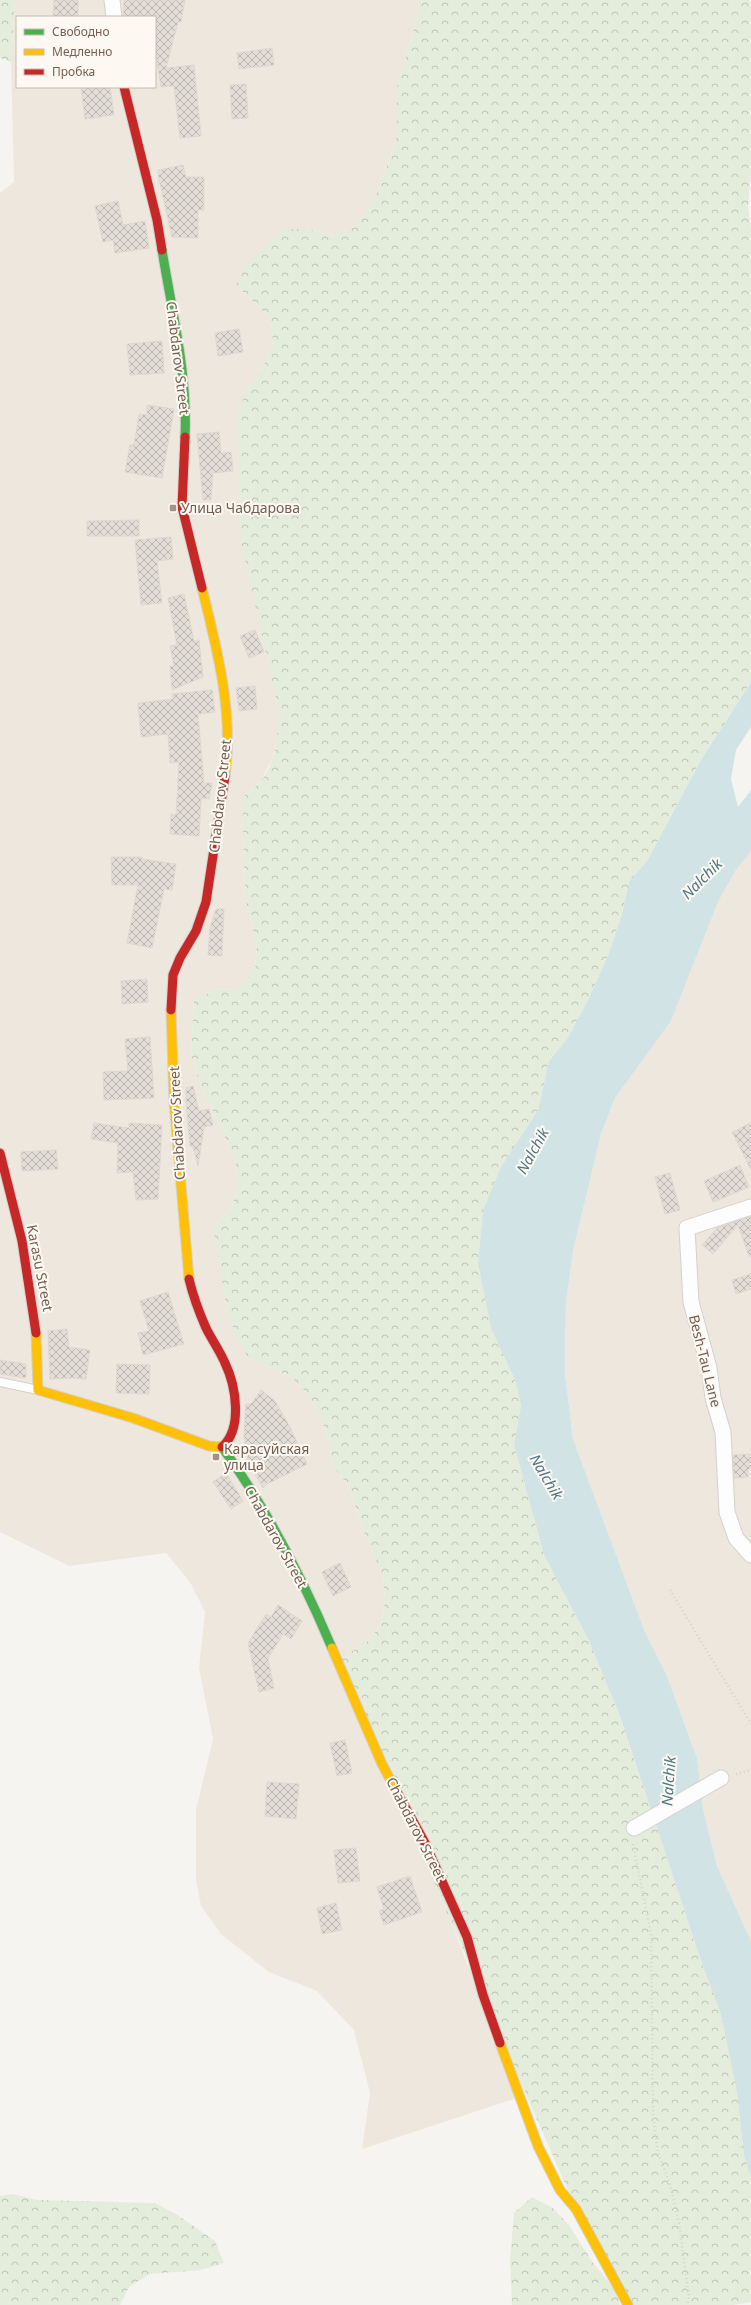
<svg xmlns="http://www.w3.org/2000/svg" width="751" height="2305" viewBox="0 0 751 2305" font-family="'Noto Sans',sans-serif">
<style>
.residential{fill:#eee7de;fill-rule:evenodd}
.forest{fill:url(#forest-crowns)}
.water{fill:#d2e3e6}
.building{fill:url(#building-cross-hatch);stroke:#dfd8d2}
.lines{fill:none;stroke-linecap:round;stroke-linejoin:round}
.lane-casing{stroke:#d4d0cb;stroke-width:10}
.street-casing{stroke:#d4d0cb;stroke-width:17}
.fast-casing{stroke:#d5d0ca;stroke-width:11}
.slow-casing{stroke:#d5d0ca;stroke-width:11}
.jam-casing{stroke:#d5d0ca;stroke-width:11}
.path{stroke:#d8d2cd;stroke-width:2.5;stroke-dasharray:1 3;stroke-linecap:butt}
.lane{stroke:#fefdfd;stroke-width:8}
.street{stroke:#fefdfd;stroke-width:15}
.fast{stroke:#4caf50;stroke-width:9}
.slow{stroke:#ffc107;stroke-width:9}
.jam{stroke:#c62828;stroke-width:9}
.poi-dot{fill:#a19389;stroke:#fdf9f2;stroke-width:1.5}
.labels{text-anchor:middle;stroke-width:4;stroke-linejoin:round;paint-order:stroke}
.street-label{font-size:14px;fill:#735f51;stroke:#fdf9f2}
.poi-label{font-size:14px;fill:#735f51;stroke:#fdf9f2;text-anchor:start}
.water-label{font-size:15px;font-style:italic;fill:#4d7883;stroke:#fdf9f2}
</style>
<defs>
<pattern id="forest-crowns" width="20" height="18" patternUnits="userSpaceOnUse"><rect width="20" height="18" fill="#e4eddc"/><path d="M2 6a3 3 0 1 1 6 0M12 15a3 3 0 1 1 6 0" fill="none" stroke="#bdc3b5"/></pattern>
<pattern id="building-cross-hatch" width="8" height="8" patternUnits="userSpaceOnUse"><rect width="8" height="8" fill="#e3ddd7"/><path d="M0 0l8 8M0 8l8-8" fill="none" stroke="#bcb6b1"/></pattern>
</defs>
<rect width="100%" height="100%" fill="#f6f4f0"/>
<g class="residential">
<path d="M15 0H418L419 12 397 87V136L381 184 370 207 356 226 333 235 308 229 236 285 271 319 273 345 263 367 248 388 279 711 278 735 272 759 261 781 242 798 245 897 257 946 255 969 238 989 215 990 194 1001 191 1054 198 1078 235 1159 239 1185 231 1209 213 1227 248 1358 291 1377 309 1395 321 1416 335 1468 349 1487 364 1532 383 1576 385 1601 381 1625 365 1644 338 1660 402 1798 520 2097 362 2149 370 2093 354 2030 317 1991 269 1972 221 1934 201 1906 196 1880V1810L213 1739 199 1668 205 1612 190 1582 166 1553 69 1566 0 1532V193L14 182 11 62ZM17 17H155V87H17Z"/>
<polygon points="751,851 751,1941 717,1866 703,1809 697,1758 667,1676 645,1632 624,1576 573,1439 565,1374 565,1344 566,1302 573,1251 601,1134 615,1098 671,1021 718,902 736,870"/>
</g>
<g class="forest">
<polygon points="0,0 15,0 11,62 0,58"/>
<path d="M418 0H749L751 5V174L748 207 751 228V682L701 760 647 861 629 882 622 914 609 953 588 1000 567 1039 549 1061 538 1110 501 1167 483 1210 478 1263 491 1329 515 1380 521 1405 514 1445 544 1555 588 1639 620 1716 699 1955 721 2015 737 2093 744 2156 751 2179V2302L733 2305H628L576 2209 337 1660 365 1644 381 1625 385 1601 383 1576 364 1532 349 1487 335 1468 321 1416 309 1395 291 1377 248 1358 235 1333 227 1311 213 1227 231 1209 239 1185 235 1159 198 1078 191 1054 194 1001 215 990 238 989 255 969 257 946 245 897 242 798C248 792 256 787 261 781 276 761 278 735 279 711L241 543 238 412 248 388 263 367 273 344 271 319 236 285 248 262 284 229H308L333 235 356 226 370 207 381 184 397 136V87L419 12Z"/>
<polygon points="13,2194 37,2200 155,2203 176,2214 215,2241 224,2263 201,2270 150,2274 129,2287 120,2305 0,2305 0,2196"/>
<polygon points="532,2197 553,2208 569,2225 591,2260 615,2290 620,2305 512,2305 510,2260 514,2213"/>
</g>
<polygon class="water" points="751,682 751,727 736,750 731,779 738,807 751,790 751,851 736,870 718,902 671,1021 615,1098 601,1134 573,1251 566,1302 565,1344 565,1374 573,1439 624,1576 645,1632 667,1676 697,1758 703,1809 717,1866 751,1941 751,2179 744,2156 737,2093 721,2015 699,1955 620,1716 588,1639 544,1555 514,1445 521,1405 515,1380 491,1329 478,1263 483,1210 501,1167 538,1110 549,1061 567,1039 588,1000 609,953 622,914 629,882 647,861 701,760"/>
<g class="building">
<polygon points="54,0 78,0 78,17 53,17"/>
<polygon points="124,0 185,0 181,22 178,22 166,68 194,65 201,136 180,138 174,86 161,87 155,48 155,17 123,17"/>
<polygon points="272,48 274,65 239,69 237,53"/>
<polygon points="246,84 248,118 232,119 230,85"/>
<polygon points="81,87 110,87 114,115 85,119"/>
<polygon points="183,165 186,177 204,177 204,210 198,210 198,238 172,237 159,179 158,170"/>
<polygon points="118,201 123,225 145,221 149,248 115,253 113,240 103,242 95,206"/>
<polygon points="239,329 243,352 218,356 215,333"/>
<polygon points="162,341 164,373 130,375 127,344"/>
<polygon points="147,405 174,409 162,478 125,472 130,445 134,445 139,414 147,415"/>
<polygon points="219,432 221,453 231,452 233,471 213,473 211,500 203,500 197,434"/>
<polygon points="139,520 139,536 87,536 87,521"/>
<polygon points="171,537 173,559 157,561 162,603 141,605 135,540"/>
<polygon points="184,594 194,641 199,640 203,677 172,690 170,666 174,666 170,646 177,645 168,598"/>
<polygon points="255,630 264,652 249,658 240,636"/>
<polygon points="255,686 257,709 239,711 236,688"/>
<polygon points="212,690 215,712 198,714 204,783 212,783 209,799 201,798 199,836 170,834 171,814 176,815 179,762 170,763 168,734 141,737 138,703 173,699 172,694"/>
<polygon points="111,857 142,857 142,859 176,864 172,890 164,889 152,948 127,943 138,885 112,885"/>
<polygon points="216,909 224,909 222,956 208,955 210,928"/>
<polygon points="147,979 148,1002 122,1004 121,981"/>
<polygon points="150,1037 154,1098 104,1100 103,1072 128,1071 125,1039"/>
<polygon points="193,1086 199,1111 209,1109 213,1125 204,1127 198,1166 193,1147 190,1146 186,1101 186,1088"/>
<polygon points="94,1123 129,1128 129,1123 162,1125 158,1199 136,1200 133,1172 117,1173 118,1143 91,1139"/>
<polygon points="751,1123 751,1170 732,1132"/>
<polygon points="56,1150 58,1169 22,1171 21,1152"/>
<polygon points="740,1165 749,1187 713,1202 704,1181"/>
<polygon points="670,1173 680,1210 665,1214 655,1177"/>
<polygon points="751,1216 751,1256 749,1256 738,1225 713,1254 702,1245 717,1228"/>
<polygon points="751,1274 751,1289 736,1294 732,1280"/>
<polygon points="168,1292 184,1344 143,1355 138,1333 149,1331 140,1301"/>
<polygon points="67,1329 69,1347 90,1350 86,1379 73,1378 50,1379 48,1331"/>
<polygon points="0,1360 26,1364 26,1378 0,1374"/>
<polygon points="117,1364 150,1365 149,1394 116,1393"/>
<polygon points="261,1390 275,1401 290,1427 307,1464 267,1484 263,1488 249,1464 244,1436 246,1404 251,1404"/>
<polygon points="751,1454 751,1469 748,1469 748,1477 734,1478 733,1455"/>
<polygon points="226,1473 243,1501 231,1509 213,1482"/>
<polygon points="340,1563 351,1587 333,1596 322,1572"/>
<polygon points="278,1605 302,1621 291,1639 283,1634 268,1659 274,1688 259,1692 248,1643 266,1614 271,1617"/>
<polygon points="345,1740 352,1773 337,1776 330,1743"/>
<polygon points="267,1782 299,1784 296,1819 265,1816"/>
<polygon points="356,1848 360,1881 338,1883 334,1850"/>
<polygon points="410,1876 422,1912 384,1925 379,1911 384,1909 377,1887"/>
<polygon points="336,1903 342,1930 322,1934 317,1908"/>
</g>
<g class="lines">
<g class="lane-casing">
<polyline id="lane" points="0,1382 38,1390"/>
</g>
<g class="street-casing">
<g id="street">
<polyline points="112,0 114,17"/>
<polyline points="751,1207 687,1228 691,1302 709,1368 713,1398 723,1432 727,1512 736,1538 751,1555"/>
<polyline points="634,1828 721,1778"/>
</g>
</g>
<g class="fast-casing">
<g id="fast">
<path d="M162 250C172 312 188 375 185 437"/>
<path d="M222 1447C267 1509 302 1577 332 1648"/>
</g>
</g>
<g class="slow-casing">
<g id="slow">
<path d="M202 588C217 649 234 713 225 776"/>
<polyline points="171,1010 174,1102 189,1279"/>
<polyline points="36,1333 38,1390 133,1418 209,1446 222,1447"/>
<polyline points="332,1648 382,1764 398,1794"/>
<polyline points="500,2043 538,2146 560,2190 576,2209 628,2305"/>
</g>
</g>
<g class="jam-casing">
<g id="jam">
<polyline points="124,87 157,220 162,250"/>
<polyline points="185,437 182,507 202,588"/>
<polyline points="171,1010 173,975 180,958 196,931 206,902 225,776"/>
<polyline points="0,1153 22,1241 36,1333"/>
<path d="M189 1279C193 1296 199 1312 206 1328 212 1340 220 1351 225 1363 236 1386 243 1429 222 1447"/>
<polyline points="398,1794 425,1843 467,1937 483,1995 500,2043"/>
</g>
</g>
<g class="path">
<polyline points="670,1590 751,1724"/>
<polyline points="736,1774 751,1770"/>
<polyline points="633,1844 651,1934 653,2116 658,2153 670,2184 679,2223 689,2298 687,2305"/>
</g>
<use href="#lane" class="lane"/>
<use href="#street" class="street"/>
<use href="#fast" class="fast"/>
<use href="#slow" class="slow"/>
<use href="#jam" class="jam"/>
</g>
<g class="poi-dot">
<rect x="169" y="504" width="8" height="8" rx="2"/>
<rect x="212" y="1453" width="8" height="8" rx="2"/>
</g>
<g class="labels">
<g class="street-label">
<text transform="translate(178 358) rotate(83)" y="5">Chabdarov Street</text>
<text transform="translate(220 796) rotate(-84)" y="5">Chabdarov Street</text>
<text transform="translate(177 1123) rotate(-93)" y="5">Chabdarov Street</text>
<text transform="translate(40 1268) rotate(79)" y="5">Karasu Street</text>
<text transform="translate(705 1361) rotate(76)" y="5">Besh-Tau Lane</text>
<text transform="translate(276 1537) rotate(61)" y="5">Chabdarov Street</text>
<text transform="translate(416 1829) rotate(63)" y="5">Chabdarov Street</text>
</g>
<g class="poi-label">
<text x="181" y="513">Улица Чабдарова</text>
<text x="224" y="1454">Карасуйская<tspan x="224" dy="16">улица</tspan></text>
</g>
<g class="water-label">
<text transform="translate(702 879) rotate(-45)" y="5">Nalchik</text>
<text transform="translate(533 1151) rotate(-61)" y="5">Nalchik</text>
<text transform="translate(546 1477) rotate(59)" y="5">Nalchik</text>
<text transform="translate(669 1781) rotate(-86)" y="5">Nalchik</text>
</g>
</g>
<rect x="16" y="16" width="140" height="72" fill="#fdf9f2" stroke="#c6bbb2"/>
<rect x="24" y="29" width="20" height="6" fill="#4caf50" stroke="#c6bbb2"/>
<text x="52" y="36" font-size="12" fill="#735f51">Свободно</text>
<rect x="24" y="49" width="20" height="6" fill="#ffc107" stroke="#c6bbb2"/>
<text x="52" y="56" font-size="12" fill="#735f51">Медленно</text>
<rect x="24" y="69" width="20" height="6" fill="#c62828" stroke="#c6bbb2"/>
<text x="52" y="76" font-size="12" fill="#735f51">Пробка</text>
</svg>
